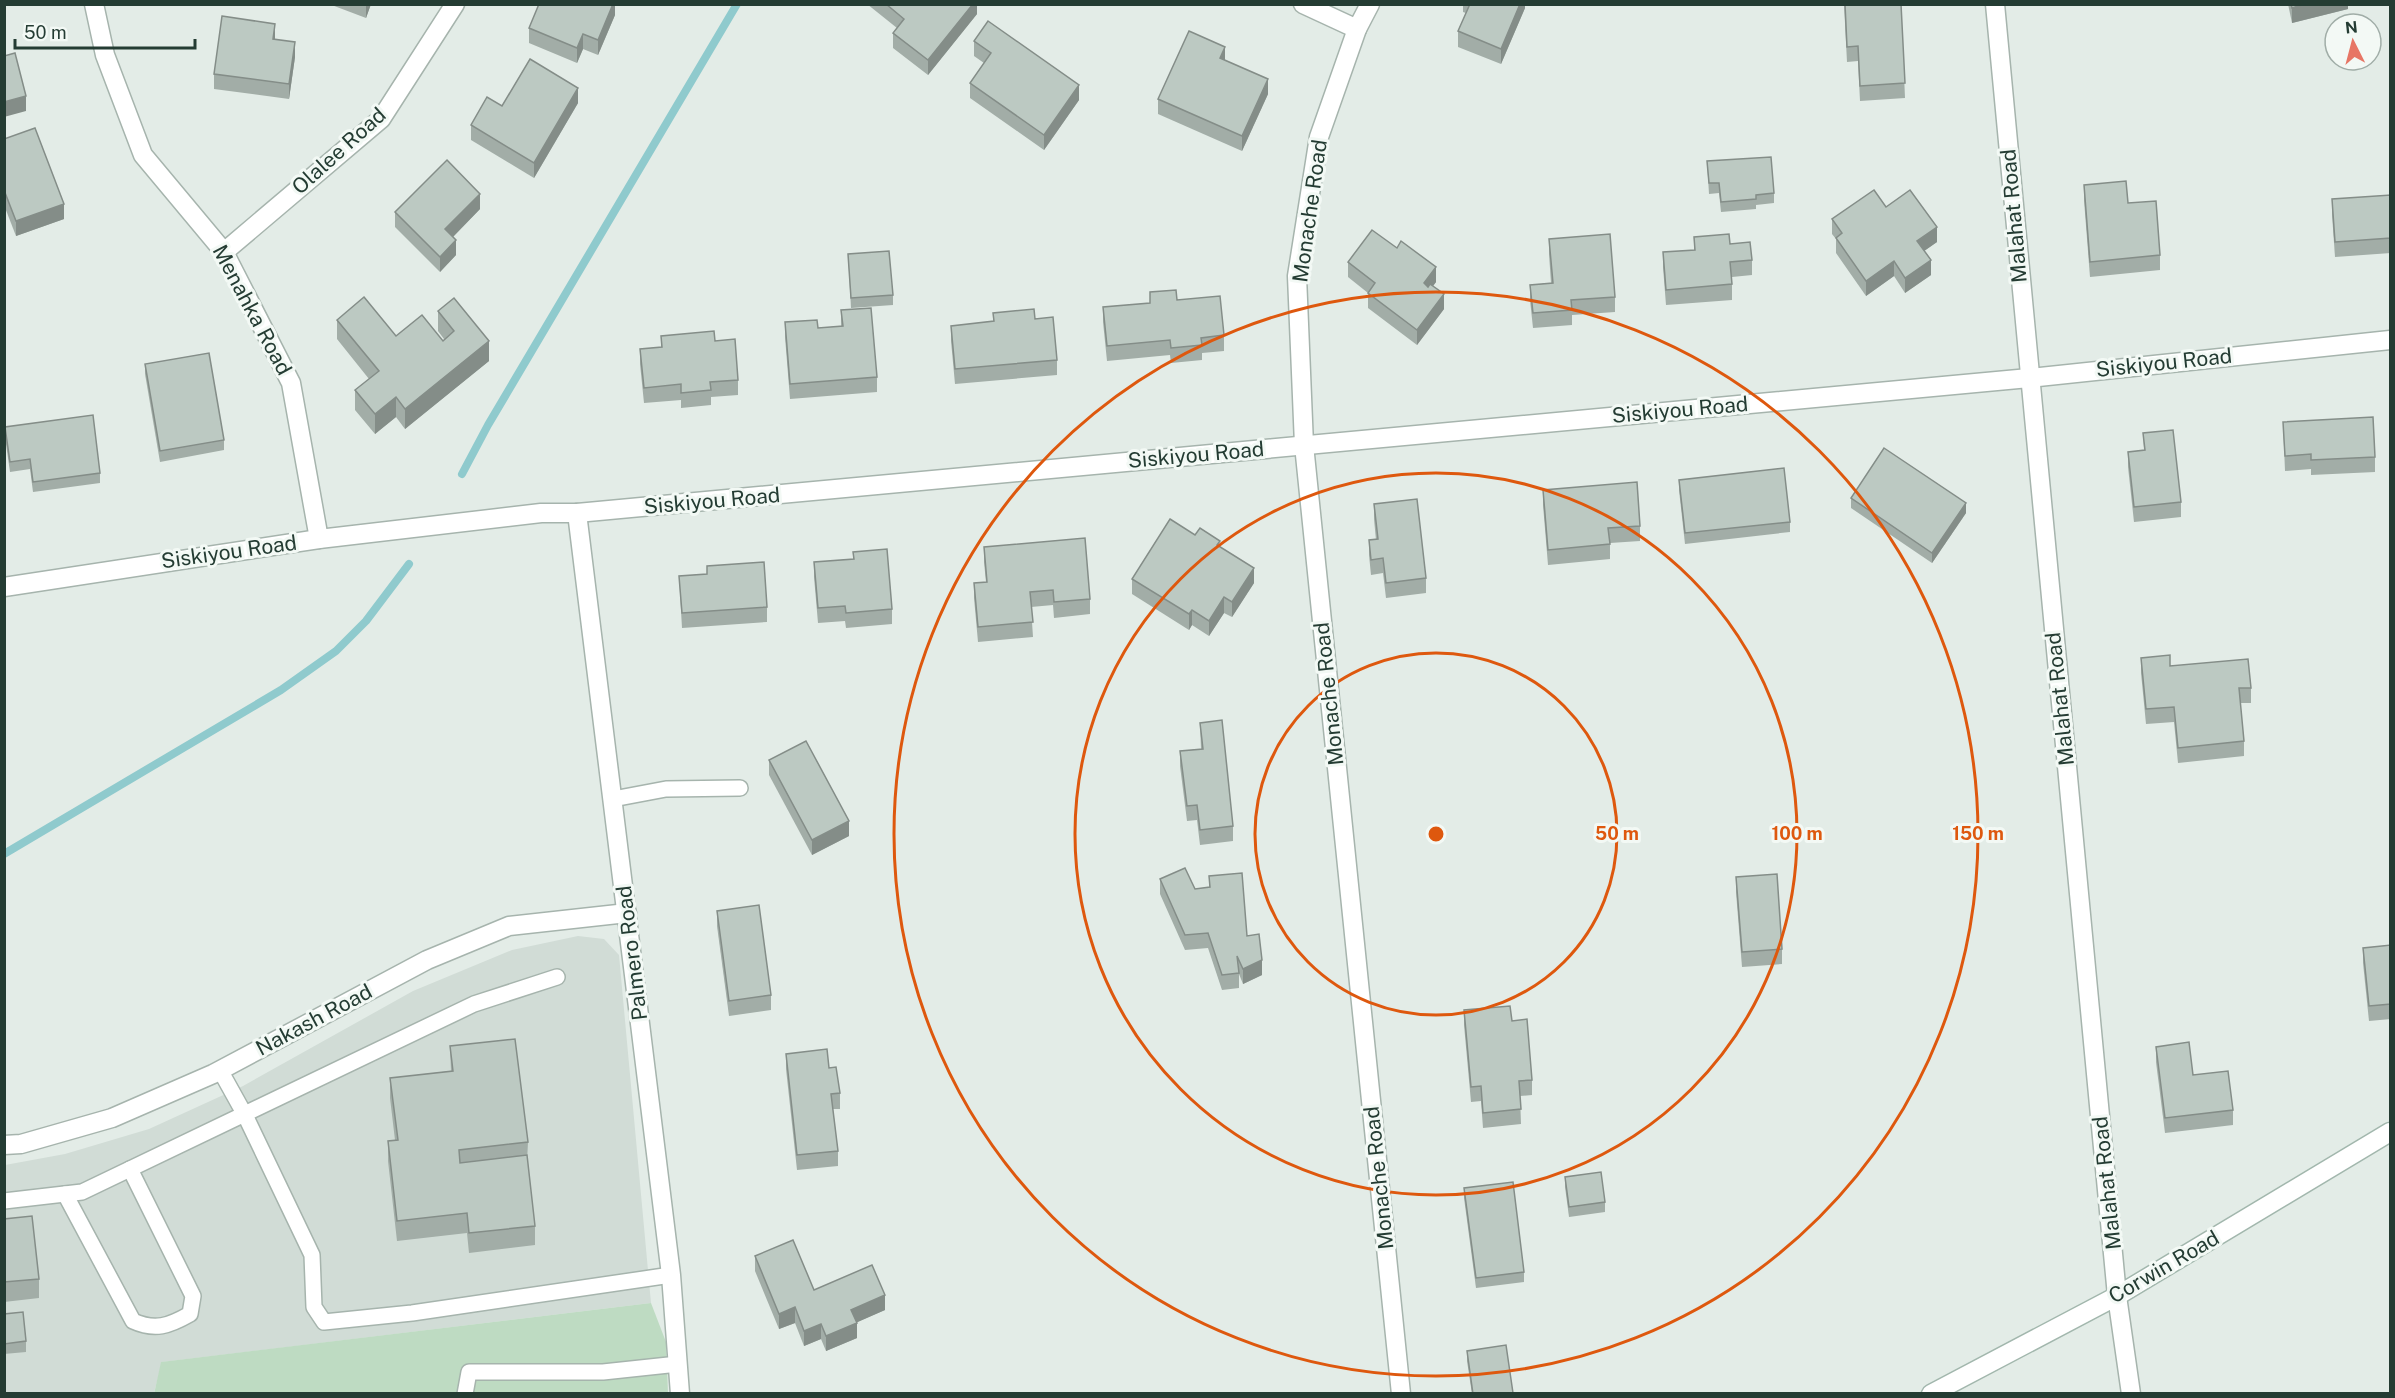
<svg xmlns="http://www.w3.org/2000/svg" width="2395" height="1398" viewBox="0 0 2395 1398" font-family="'Public Sans',sans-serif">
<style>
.built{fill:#d1dcd6}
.green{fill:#bedbc2}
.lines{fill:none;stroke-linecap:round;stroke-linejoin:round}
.stream{stroke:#8fcacd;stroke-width:8}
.service-casing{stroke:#a6b4ad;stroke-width:18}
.minor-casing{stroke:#a6b4ad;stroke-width:21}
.secondary-casing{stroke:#a2b7ad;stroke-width:21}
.service{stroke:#fff;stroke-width:15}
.minor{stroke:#fff;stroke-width:18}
.secondary{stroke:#fff;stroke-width:18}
.wall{fill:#a2ada7}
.shaded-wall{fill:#848d88}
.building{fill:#bcc9c2;stroke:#848d88;stroke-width:1.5}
.ring{fill:none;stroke:#de580e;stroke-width:3}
.labels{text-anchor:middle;stroke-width:6;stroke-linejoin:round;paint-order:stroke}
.street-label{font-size:21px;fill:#243c33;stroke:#f3f9f5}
.centre{fill:#de580e;stroke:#f3f9f5;stroke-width:3}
.ring-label{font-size:18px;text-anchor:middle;font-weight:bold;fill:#de580e;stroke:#f3f9f5;stroke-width:6;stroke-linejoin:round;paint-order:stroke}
</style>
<rect width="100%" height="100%" fill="#e3ece7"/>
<polygon class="built" points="578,936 604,939 619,955 651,1303 162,1362 154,1393 5,1394 5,1165 65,1154 149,1129 243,1086 413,991 512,950"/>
<polygon class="green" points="651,1303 666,1342 668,1393 154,1394 161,1362"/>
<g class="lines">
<g class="stream">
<polyline points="462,474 488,425 737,4"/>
<polyline points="4,854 281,690 336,651 366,621 409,564"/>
</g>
<g class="service-casing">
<g id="service">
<polyline points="613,799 666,789 740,788"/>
<polyline points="220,1070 245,1115 312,1255 314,1307 324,1322 412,1313 671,1275"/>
<path d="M65 1194 133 1321C155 1331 169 1326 190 1314L193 1296 130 1169"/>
<polyline points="4,1201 82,1192 474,1004 557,977"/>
<polyline points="465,1394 469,1372 603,1372 678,1364"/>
</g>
</g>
<g class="minor-casing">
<g id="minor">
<polyline points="94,4 105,55 143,155 224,252 291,383 319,539"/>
<polyline points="1303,4 1357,29"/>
<polyline points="1370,4 1357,29 1319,137 1297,276 1304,445 1401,1394"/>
<polyline points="1995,4 2117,1296 2131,1394"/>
<polyline points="224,252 381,119 455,4"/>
<polyline points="577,513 671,1275 680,1394"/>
<polyline points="4,587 319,539 541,513 577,513 2029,378 2390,340"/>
<polyline points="4,1145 21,1144 112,1118 213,1074 427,960 509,926 627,913"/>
</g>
</g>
<g class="secondary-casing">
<polyline id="secondary" points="1931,1394 2117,1296 2390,1132"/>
</g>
<use href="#service" class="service"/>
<use href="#minor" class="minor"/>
<use href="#secondary" class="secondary"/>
</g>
<g class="wall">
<polygon points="329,4 371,4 366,18"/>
<polygon points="615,4 615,15 598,55 583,49 577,63 529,43 529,28"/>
<polygon points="867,4 977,4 977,14 928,75 893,48 893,33 897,28"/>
<polygon points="1463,4 1525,4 1525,8 1501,64 1458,47 1458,31 1466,13 1463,12"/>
<polygon points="1844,4 1901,4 1905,98 1860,101 1858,61 1847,62"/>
<polygon points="2288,4 2348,4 2348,9 2292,23"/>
<polygon points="275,39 295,57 289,99 214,89 214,74"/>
<polygon points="974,41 1079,100 1044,150 970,98 970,83 984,63 974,56"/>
<polygon points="1268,94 1242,151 1158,114 1158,99"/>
<polygon points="578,103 534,178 471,140 471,125 502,106"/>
<polygon points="4,139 64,219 16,236 4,205"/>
<polygon points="1707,161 1774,193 1774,203 1756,205 1756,209 1721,212 1719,193 1709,194"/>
<polygon points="2084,185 2128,203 2160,255 2160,270 2090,277 2084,200"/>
<polygon points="2391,195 2391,253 2335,257 2332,214 2332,199"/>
<polygon points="480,209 453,237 456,255 440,272 395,227 395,212"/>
<polygon points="1832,219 1937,242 1924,251 1931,275 1905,293 1894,276 1866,296 1836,253 1836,239 1832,234"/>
<polygon points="1694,237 1752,260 1752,275 1732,277 1732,300 1666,305 1663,267 1663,252 1694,250"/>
<polygon points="1549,239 1615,297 1615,312 1572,315 1572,325 1533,328 1530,300 1530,285 1551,283 1549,254"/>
<polygon points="848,254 893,295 893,305 851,308"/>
<polygon points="1348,262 1436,282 1433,286 1444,309 1417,345 1368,308 1368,293 1348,277"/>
<polygon points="1150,292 1177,300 1224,335 1224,351 1202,353 1202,360 1171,363 1170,355 1107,361 1103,322 1103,307 1150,303"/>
<polygon points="841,310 877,377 877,392 790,399 785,337 785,322 818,328 841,326"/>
<polygon points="438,311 489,361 405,429 396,417 375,434 355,410 355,390 369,379 337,339 337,320 396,336 443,341 444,339 438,331"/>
<polygon points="993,313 1035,319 1057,360 1057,375 955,384 951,341 951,326 993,321"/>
<polygon points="661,336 715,341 738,380 738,395 711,397 711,405 681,408 681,400 644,403 640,364 640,349 661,347"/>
<polygon points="145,364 224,440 224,450 160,462 145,374"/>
<polygon points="2283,422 2375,457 2375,472 2311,475 2311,469 2285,471"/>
<polygon points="5,427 100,473 100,483 33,492 30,469 10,472 5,437"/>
<polygon points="2143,433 2181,502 2181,517 2134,522 2128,467 2128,452 2144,450"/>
<polygon points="1679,480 1790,522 1790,532 1685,544 1679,490"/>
<polygon points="1543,490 1640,526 1640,541 1610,543 1610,559 1548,565 1543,505"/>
<polygon points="1851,498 1966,513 1932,563 1851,508"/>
<polygon points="1374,504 1426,578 1426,593 1386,598 1383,573 1371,575 1369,555 1369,540 1376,540 1374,519"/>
<polygon points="1195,535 1220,547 1254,583 1232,617 1224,613 1209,636 1192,625 1189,630 1132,594 1132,579"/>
<polygon points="984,547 1090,599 1090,614 1054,618 1053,605 1031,607 1033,637 978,642 974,598 974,583 986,582 984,562"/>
<polygon points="853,552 892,609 892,624 846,628 845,621 818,623 814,577 814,562 853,559"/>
<polygon points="707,566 767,607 767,622 682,628 679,576 707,574"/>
<polygon points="2141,658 2251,688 2251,703 2240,703 2244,741 2244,756 2178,763 2174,722 2146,724 2141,673"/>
<polygon points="1200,723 1233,826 1233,841 1200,845 1197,820 1187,821 1180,766 1180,751 1201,749"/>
<polygon points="769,760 849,836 812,855 769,775"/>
<polygon points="1209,876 1247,936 1262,975 1243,984 1239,974 1239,988 1222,990 1208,948 1185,950 1160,894 1160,879 1195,889 1209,887"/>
<polygon points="1736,877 1782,949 1782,964 1742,967 1736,892"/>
<polygon points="717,911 771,995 771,1010 729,1016 717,926"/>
<polygon points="2391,945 2391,1019 2369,1021 2363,963 2363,948"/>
<polygon points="1464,1010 1512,1021 1532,1080 1532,1095 1520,1096 1521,1124 1483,1128 1481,1101 1471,1102 1464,1025"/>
<polygon points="450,1046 528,1142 527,1162 535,1226 535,1245 469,1253 467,1233 397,1241 388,1161 388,1141 395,1140 390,1098 390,1078 451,1071"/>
<polygon points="2156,1047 2193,1075 2233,1110 2233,1125 2165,1133 2156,1062"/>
<polygon points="786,1054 829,1068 840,1093 840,1109 833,1109 838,1151 838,1166 797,1170 786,1069"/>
<polygon points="1565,1177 1605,1202 1605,1212 1569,1217 1565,1187"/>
<polygon points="1464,1188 1524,1272 1524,1282 1476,1288 1464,1198"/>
<polygon points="4,1219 39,1279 39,1298 4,1302"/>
<polygon points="755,1256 814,1290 885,1310 857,1322 857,1338 826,1351 821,1339 804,1346 795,1323 779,1329 755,1271"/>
<polygon points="4,1314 26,1341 26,1352 4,1354"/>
<polygon points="1467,1351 1513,1394 1472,1394 1467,1361"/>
</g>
<g class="shaded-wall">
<polygon points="366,4 371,4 366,18"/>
<polygon points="613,4 615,4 615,15 598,55 598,40"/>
<polygon points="973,4 977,4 977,14 928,75 928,60"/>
<polygon points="1520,4 1525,4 1525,8 1501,64 1501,49"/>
<polygon points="2304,4 2348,4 2348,9 2292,23 2292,8"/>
<polygon points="275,24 275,39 273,54 273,39"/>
<polygon points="583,34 583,49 577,63 577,48"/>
<polygon points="295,42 295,57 289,99 289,84"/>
<polygon points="1225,47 1225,62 1220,58"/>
<polygon points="1268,79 1268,94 1242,151 1242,136"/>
<polygon points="1079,85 1079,100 1044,150 1044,135"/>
<polygon points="578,88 578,103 534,178 534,163"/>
<polygon points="26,96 26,111 4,117 4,102"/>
<polygon points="480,194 480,209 445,245 445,229"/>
<polygon points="64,204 64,219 16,236 16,221"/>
<polygon points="1937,227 1937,242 1917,256 1917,241"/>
<polygon points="456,240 456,255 440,272 440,257"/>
<polygon points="1931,260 1931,275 1905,293 1905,278"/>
<polygon points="1894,261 1894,276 1866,296 1866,281"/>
<polygon points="1436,267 1436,282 1424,298 1424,283"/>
<polygon points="1444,294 1444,309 1417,345 1417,330"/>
<polygon points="489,341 489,361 405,429 405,409"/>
<polygon points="396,397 396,417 375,434 375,414"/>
<polygon points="1966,503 1966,513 1932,563 1932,553"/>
<polygon points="1254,568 1254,583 1232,617 1232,602"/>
<polygon points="1224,597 1224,613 1209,636 1209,621"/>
<polygon points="1192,610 1192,625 1189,630 1189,614"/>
<polygon points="849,821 849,836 812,855 812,840"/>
<polygon points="1262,960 1262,975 1243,984 1243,969"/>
<polygon points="885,1295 885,1310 851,1325 851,1310"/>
<polygon points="795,1307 795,1323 779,1329 779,1314"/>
<polygon points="857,1323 857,1338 826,1351 826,1336"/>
<polygon points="821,1324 821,1339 804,1346 804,1331"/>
</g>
<g class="building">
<polygon points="539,4 613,4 598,40 583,34 577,48 529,28"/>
<polygon points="886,4 973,4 928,60 893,33 904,19"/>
<polygon points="1470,4 1520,4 1501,49 1458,31"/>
<polygon points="1845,4 1901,4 1905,83 1860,86 1858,46 1847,47"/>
<polygon points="2291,4 2304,4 2292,8"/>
<polygon points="222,16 275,24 273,39 295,42 289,84 214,74"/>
<polygon points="988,21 1079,85 1044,135 970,83 991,53 974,41"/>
<polygon points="1189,31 1225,47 1220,58 1268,79 1242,136 1158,99"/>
<polygon points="15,53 26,96 4,102 4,56"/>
<polygon points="530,59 578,88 534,163 471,125 487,97 502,106"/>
<polygon points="35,128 64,204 16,221 4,190 4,139"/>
<polygon points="1771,157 1774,193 1756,195 1756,199 1721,202 1719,183 1709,183 1707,161"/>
<polygon points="447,160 480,194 445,229 456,240 440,257 395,212"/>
<polygon points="2126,181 2128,203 2156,201 2160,255 2090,262 2084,185"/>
<polygon points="1874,190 1886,207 1910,190 1937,227 1917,241 1931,260 1905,278 1894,261 1866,281 1836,238 1842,233 1832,219"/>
<polygon points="2391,195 2391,238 2335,242 2332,199"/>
<polygon points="1372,230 1397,248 1401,241 1436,267 1424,283 1428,287 1430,284 1444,294 1417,330 1368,293 1375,283 1348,262"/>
<polygon points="1610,234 1615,297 1571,300 1572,310 1533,313 1530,285 1553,283 1549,239"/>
<polygon points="1729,234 1730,244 1750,242 1752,260 1730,262 1732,284 1666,290 1663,252 1695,250 1694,237"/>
<polygon points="889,251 893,295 851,298 848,254"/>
<polygon points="1176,290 1177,300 1220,296 1224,335 1201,338 1202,345 1171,348 1170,340 1107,346 1103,307 1150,303 1150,292"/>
<polygon points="364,297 396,336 422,315 443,341 454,331 438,311 454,298 489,341 405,409 396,397 375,414 355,390 379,371 337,320"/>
<polygon points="871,308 877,377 790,384 785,322 817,320 818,328 843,326 841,310"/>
<polygon points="1034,309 1035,319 1053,317 1057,360 955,369 951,326 994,321 993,313"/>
<polygon points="714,331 715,341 735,339 738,380 710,382 711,390 681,393 681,384 644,388 640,349 662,347 661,336"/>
<polygon points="209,353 224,440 160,451 145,364"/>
<polygon points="93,415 100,473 33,482 30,459 10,462 5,427"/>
<polygon points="2373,417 2375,457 2311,460 2311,454 2285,456 2283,422"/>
<polygon points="2173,430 2181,502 2134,507 2128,452 2145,450 2143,433"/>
<polygon points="1884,448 1966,503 1932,553 1851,498"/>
<polygon points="1784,468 1790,522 1685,533 1679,480"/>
<polygon points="1637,482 1640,526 1608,528 1610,544 1548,550 1543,490"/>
<polygon points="1417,499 1426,578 1386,583 1383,558 1371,560 1369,540 1378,539 1374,504"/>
<polygon points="1170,519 1195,535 1200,528 1220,541 1217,545 1254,568 1232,602 1224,597 1209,621 1192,610 1189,614 1132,579"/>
<polygon points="1085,538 1090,599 1054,602 1053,590 1030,592 1033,622 978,627 974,583 987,582 984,547"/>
<polygon points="887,549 892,609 846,613 845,606 818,608 814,562 854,559 853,552"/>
<polygon points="764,562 767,607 682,613 679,576 707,574 707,566"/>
<polygon points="2170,655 2170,666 2248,659 2251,688 2239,688 2244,741 2178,748 2174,707 2146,709 2141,658"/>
<polygon points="1222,720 1233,826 1200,830 1197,805 1187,806 1180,751 1203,749 1200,723"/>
<polygon points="806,741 849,821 812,840 769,760"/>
<polygon points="1185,868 1195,889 1210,887 1209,876 1242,873 1247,936 1259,934 1262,960 1243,969 1237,956 1239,973 1222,975 1208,933 1185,935 1160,879"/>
<polygon points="1777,874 1782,949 1742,952 1736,877"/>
<polygon points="759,905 771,995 729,1001 717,911"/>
<polygon points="2391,945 2391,1004 2369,1006 2363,948"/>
<polygon points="1510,1006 1512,1021 1527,1019 1532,1080 1519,1081 1521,1109 1483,1113 1481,1086 1471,1087 1464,1010"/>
<polygon points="515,1039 528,1142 459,1150 460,1163 527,1155 535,1226 469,1233 467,1213 397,1221 388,1141 398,1140 390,1078 453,1071 450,1046"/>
<polygon points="2189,1042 2193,1075 2228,1071 2233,1110 2165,1118 2156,1047"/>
<polygon points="827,1049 829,1068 836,1067 840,1093 831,1094 838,1151 797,1155 786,1054"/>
<polygon points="1601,1172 1605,1202 1569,1207 1565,1177"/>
<polygon points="1513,1182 1524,1272 1476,1278 1464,1188"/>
<polygon points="32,1216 39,1279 4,1282 4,1219"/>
<polygon points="793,1240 814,1290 872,1265 885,1295 851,1310 857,1323 826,1336 821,1324 804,1331 795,1307 779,1314 755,1256"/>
<polygon points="23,1312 26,1341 4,1344 4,1314"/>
<polygon points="1506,1345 1513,1393 1473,1394 1467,1351"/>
</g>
<g class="ring">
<circle cx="1436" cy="834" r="181"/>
<circle cx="1436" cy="834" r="361"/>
<circle cx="1436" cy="834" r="542"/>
</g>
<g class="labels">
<g class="street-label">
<text transform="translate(339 151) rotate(-42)" y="7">Olalee Road</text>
<text transform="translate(1310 211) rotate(-82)" y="7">Monache Road</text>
<text transform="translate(2014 216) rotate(-95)" y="7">Malahat Road</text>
<text transform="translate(252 310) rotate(62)" y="7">Menahka Road</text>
<text transform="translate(2164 363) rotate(-6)" y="7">Siskiyou Road</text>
<text transform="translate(1680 410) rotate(-5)" y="7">Siskiyou Road</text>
<text transform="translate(1196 455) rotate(-5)" y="7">Siskiyou Road</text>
<text transform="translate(712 501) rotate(-5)" y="7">Siskiyou Road</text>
<text transform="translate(229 552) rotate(-8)" y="7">Siskiyou Road</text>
<text transform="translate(1329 694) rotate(-96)" y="7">Monache Road</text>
<text transform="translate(2060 699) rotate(-96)" y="7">Malahat Road</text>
<text transform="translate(632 953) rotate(-97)" y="7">Palmero Road</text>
<text transform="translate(314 1020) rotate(-28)" y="7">Nakash Road</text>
<text transform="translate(1379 1178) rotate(-96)" y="7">Monache Road</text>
<text transform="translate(2107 1183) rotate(-96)" y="7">Malahat Road</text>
<text transform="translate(2164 1267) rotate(-30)" y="7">Corwin Road</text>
</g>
</g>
<circle cx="1436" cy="834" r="9" class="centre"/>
<g class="ring-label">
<text x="1617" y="840">50 m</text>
<text x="1797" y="840">100 m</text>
<text x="1978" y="840">150 m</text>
</g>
<rect width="2395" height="1398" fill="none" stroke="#243c33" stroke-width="12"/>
<g transform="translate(2353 42) rotate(354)"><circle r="28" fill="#f3f9f5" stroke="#a0ada7" stroke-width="1.5"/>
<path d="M0-4.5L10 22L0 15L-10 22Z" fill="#e77665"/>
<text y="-9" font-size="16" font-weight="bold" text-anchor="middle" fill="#243c33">N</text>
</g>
<path d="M15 39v9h180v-9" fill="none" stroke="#243c33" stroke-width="3"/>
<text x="24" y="39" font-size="18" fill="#243c33" stroke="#f3f9f5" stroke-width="4.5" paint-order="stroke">50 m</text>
</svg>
